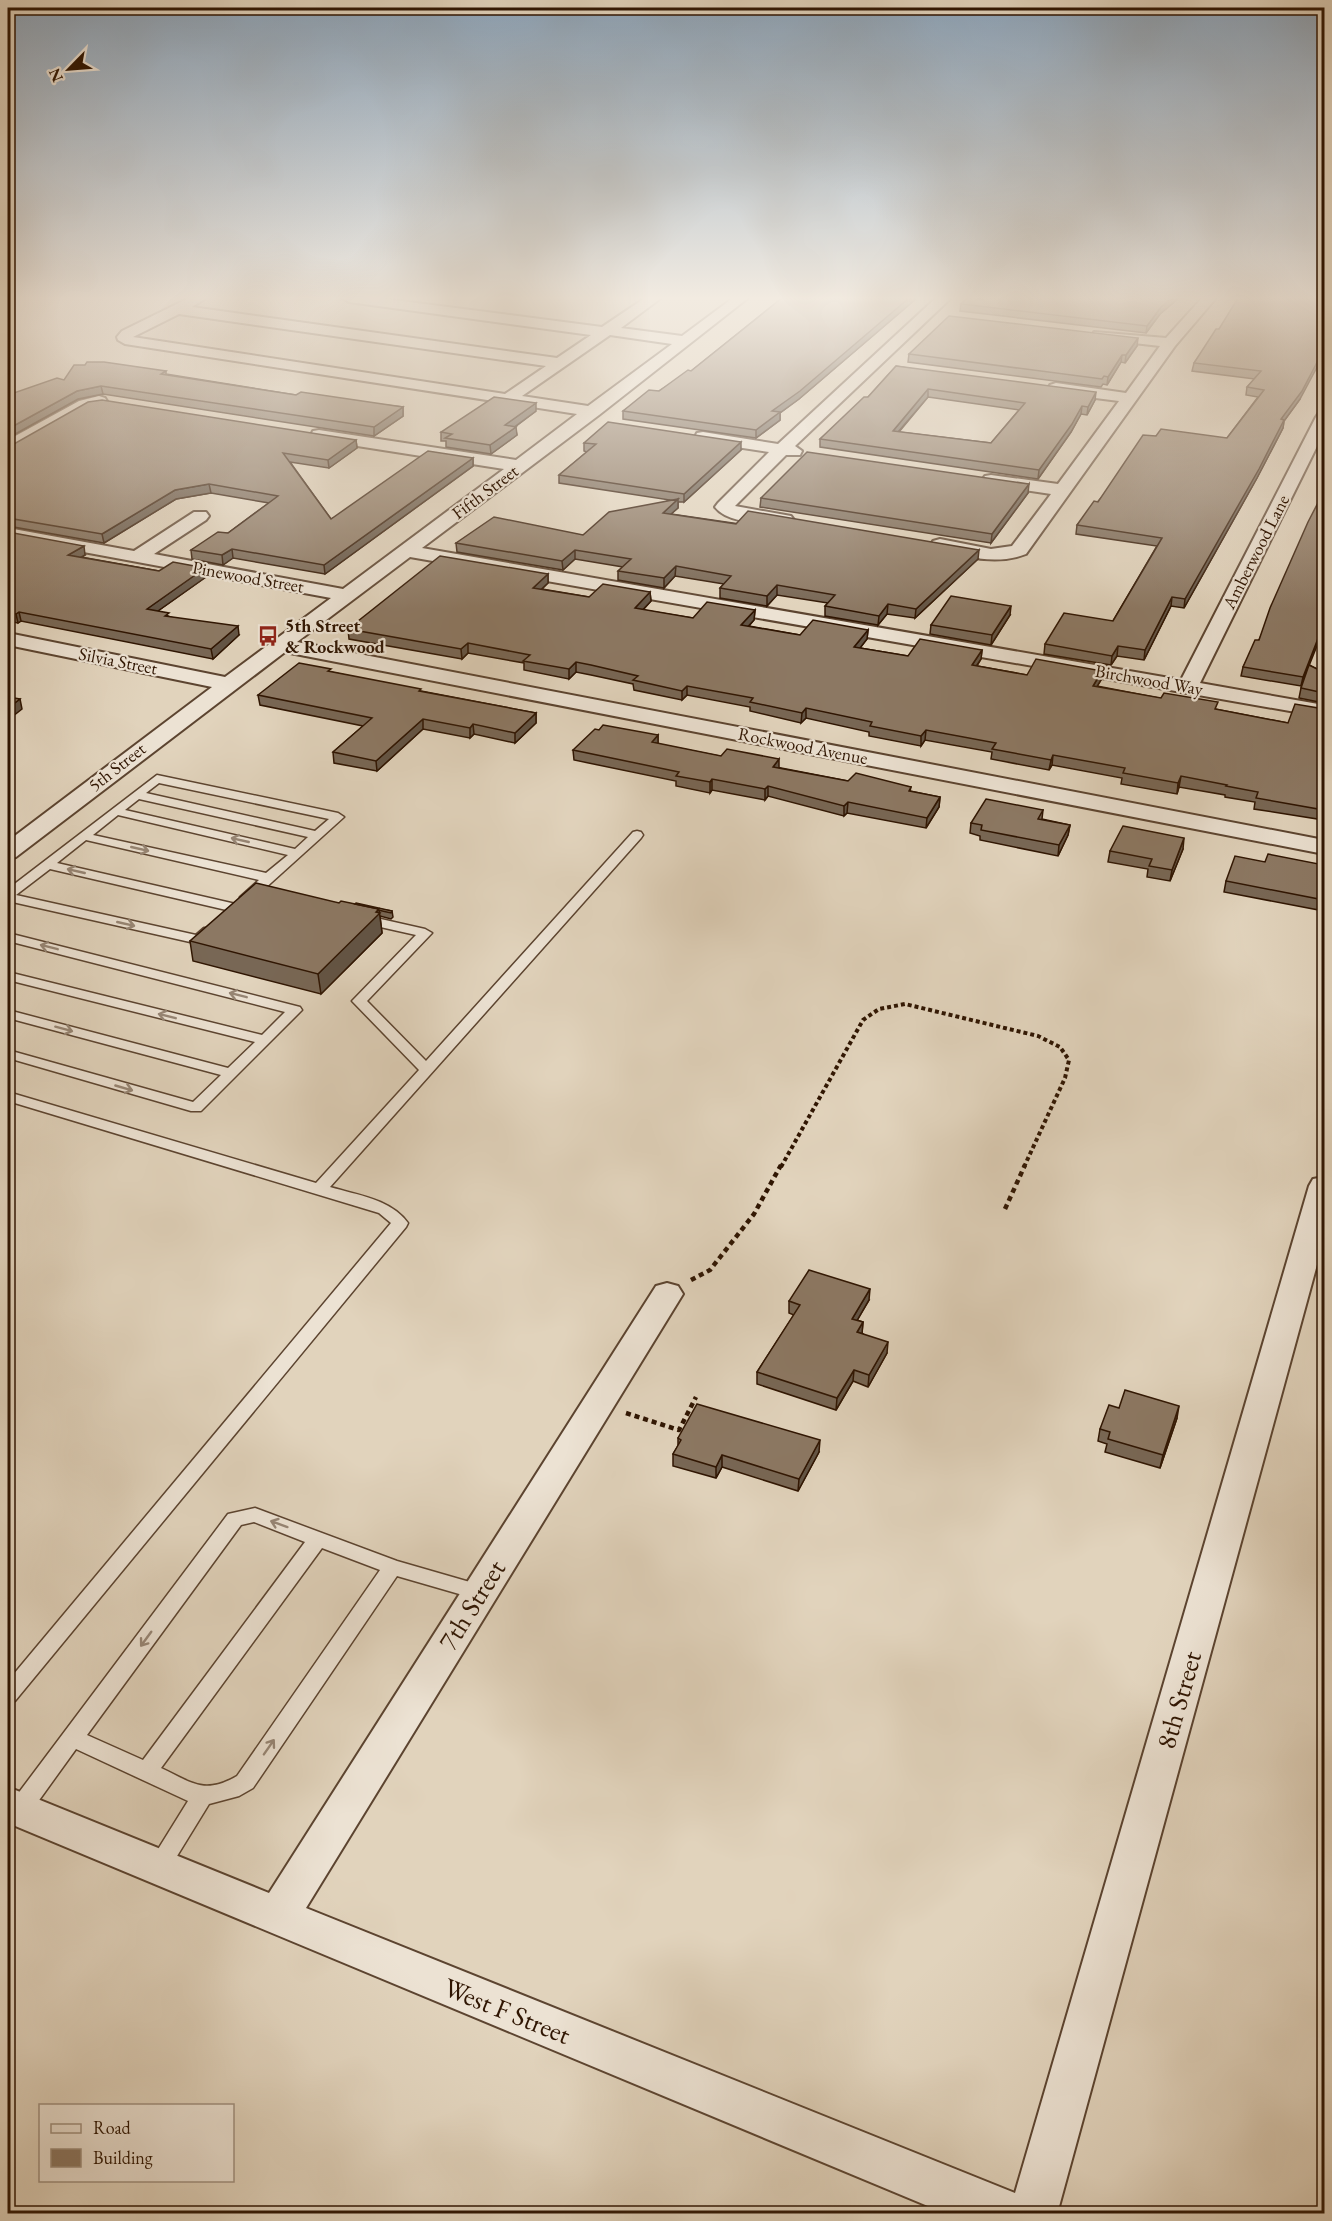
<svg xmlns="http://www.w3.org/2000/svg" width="1332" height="2221" viewBox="0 0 1332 2221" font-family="'EB Garamond',serif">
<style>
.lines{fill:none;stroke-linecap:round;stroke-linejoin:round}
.service-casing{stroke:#5c4430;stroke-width:3}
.minor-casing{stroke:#5c4430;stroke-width:4}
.tertiary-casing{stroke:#5c4430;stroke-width:3}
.path-far1{stroke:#2f1502;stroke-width:4;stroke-dasharray:4 3;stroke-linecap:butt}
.path{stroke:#2f1502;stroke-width:4.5;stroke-dasharray:5 4;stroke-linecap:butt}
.service{fill:#ece2d3;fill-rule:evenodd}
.minor{fill:#ece2d3;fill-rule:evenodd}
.tertiary{fill:#ece2d3;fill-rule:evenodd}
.wall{fill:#786755;stroke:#2f1502;stroke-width:1.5;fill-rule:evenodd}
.shaded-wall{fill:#625445;stroke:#2f1502;stroke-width:1.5}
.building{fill:#8c7863;stroke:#2f1502;stroke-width:1.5;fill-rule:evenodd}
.oneway{stroke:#978675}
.labels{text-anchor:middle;stroke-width:4.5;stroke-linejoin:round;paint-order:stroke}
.far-street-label{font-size:18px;fill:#2f1502;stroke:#ece2d3}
.far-poi-label{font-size:18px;font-weight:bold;fill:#2f1502;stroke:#ece2d3;text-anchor:start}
.near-street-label{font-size:27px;fill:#2f1502;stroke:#ece2d3}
</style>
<rect width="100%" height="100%" fill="#e1d3bc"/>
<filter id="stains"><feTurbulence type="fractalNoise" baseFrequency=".00333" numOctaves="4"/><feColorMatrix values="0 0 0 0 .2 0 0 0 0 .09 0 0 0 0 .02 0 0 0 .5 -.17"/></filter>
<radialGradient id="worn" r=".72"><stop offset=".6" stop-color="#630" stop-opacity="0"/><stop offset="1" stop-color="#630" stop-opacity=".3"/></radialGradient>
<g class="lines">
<g class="service-casing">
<g id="service">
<path d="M157 775 338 813 344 817 252 900 247 901 240 897 259 880 86 840 57 863 240 905 242 908 240 911 235 912 50 869 16 895 196 935 204 928H214L216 931 204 943 199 944 8 901V889ZM159 783 329 819 315 831 146 793ZM139 799 308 837 295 849 125 810ZM118 815 288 855 266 873 93 835Z"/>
<path d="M637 831 641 832 643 835 641 838 330 1187C357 1195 391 1199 408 1223L406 1227 15 1701 8 1703V1681L391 1223 379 1213 8 1101V1092L316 1183 419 1070 352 1001 416 935 358 922 356 919 358 916 363 915 425 929 432 933 367 1001 426 1061 633 832Z"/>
<polygon points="8,933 300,1007 302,1010 201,1111 191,1111 8,1058 8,1050 193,1102 221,1075 8,1018 8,1010 228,1068 255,1042 8,980 8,972 262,1035 285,1012 8,941"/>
<path d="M255 1508 397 1561 487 1587 490 1592 487 1597 480 1600 397 1576 253 1788 239 1796 209 1804 166 1874 158 1877 150 1874 147 1867 188 1801 76 1749 27 1817 19 1819 11 1817 8 1810 11 1803 228 1514ZM254 1522 305 1542 143 1760 87 1735 241 1525ZM322 1548 380 1570 237 1776C204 1795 193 1783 161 1768Z"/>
</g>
</g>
<g class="minor-casing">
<g id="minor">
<path d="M189 298H206L192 307 557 358 591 335 349 302 342 298H378L602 327 645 298H661L621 328 682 336 733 298H748L599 415 422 548 1181 680 1316 417 1318 414 1324 412V432L1200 683 1324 705V717L410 557 297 642 1324 840V854L285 652 16 857 8 859V841L212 687 8 645V633L225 677 331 598 8 538V528L134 551 194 512H206L209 516 206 520 154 554 343 589 504 469 319 440 313 439 311 435 313 431 319 430 516 460 577 414 125 344 118 340 117 337 122 331ZM179 314 546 366 505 394 133 337ZM610 335 672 344 588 406 522 396Z"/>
<path d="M936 298H951L795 446 802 451 800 455H786L735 506 791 516 794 520 791 524 785 525C765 523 728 524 715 507L718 503 769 452 697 441 695 437 697 433 703 432 778 444Z"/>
<path d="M1202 298H1216L1175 346 1026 554C996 566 963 556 933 549L931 545 933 541 940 539 991 549 1012 546 1051 494 985 484 982 480 985 476 991 475 1058 484 1119 401 1056 393 1050 391 1048 388 1050 385 1056 383 1126 393 1160 346 1099 339 1094 338 1092 335 1094 332 1166 338Z"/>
<polygon points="99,396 105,398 107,401 105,404 90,408 8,451 8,440 79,401"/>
<polygon points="1324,1177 1324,1239 1057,2214 947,2214 8,1823 8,1787 269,1893 656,1286 667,1283 678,1286 683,1294 306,1908 1015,2193 1309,1186 1313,1179"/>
</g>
</g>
<g class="tertiary-casing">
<polygon id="tertiary" points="1307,298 1324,298 1324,307 1309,301"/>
</g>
<polyline class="path-far1" points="781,1167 863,1020 879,1009 905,1004 1038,1036 1060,1047 1069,1060 1065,1078 1024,1167"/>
<g class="path">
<polyline points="1005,1209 1025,1165"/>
<polyline points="691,1280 710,1270 754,1214 781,1165"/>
<polyline points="626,1413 679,1430 696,1397"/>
</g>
<use href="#service" class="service"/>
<use href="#minor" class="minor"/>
<use href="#tertiary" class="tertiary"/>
</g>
<g class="wall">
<polygon points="782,298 917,298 799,399 780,413 780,420 756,438 623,419 623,411 659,391 691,371"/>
<polygon points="967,298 1179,298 1160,314 1146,333 960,311 961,304"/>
<polygon points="1219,329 1300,399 1284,421 1283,428 1257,478 1184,608 1171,606 1144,660 1117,656 1111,665 1044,654 1045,644 1113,621 1157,546 1076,534 1077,525 1156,436 1227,438 1258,397 1246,395 1247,387 1255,379 1192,371 1194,363"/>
<polygon points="1137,346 1125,363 1121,362 1107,385 1103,384 1101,387 908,362 909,354"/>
<path d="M896 366 1095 400 1087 415 1081 414 1071 432 1038 479 820 447V439L868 397ZM928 397 1019 410 991 443 899 432Z"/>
<polygon points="166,371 166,374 296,395 403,407 403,416 374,436 103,394 78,399 8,438 8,395"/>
<polygon points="536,411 515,427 517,435 491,454 446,447 446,441 441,441 441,432"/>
<polygon points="356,440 357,448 329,468 290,462 331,519 473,458 473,466 325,574 233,558 223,565 192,559 191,550 228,533 269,503 211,493 176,499 104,543 8,526 8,444"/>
<polygon points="584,443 741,450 684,502 678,502 678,508 671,514 978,559 915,618 887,614 878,625 825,616 825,606 828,603 777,595 767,606 720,598 720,588 724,584 675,576 664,588 618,580 618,571 623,567 575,559 563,570 457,552 456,543 583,535 670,500 559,483 559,475 587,452 584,451"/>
<polygon points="1028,493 991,543 760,507 761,498"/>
<polygon points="1324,496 1309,665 1321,671 1324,669 1324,703 1299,698 1301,688 1308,669 1301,686 1241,676 1243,667 1259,640"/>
<polygon points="8,532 85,555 81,557 159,571 205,568 206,577 158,611 170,617 239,635 213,659 21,621 18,623 8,621"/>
<polygon points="548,574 548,583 542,589 589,597 650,592 651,601 643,610 693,618 755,610 754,620 749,626 800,635 868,630 867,639 860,648 908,656 982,650 981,659 977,666 1027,675 1102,671 1101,680 1097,686 1288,723 1324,709 1324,820 1254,809 1255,802 1225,797 1225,795 1179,787 1177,794 1121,784 1122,778 1052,765 1049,770 991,759 992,752 925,740 921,746 869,736 869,732 806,718 801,723 750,711 750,707 687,695 682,700 634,690 633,684 591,675 576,672 569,679 524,670 524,663 468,653 462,659 349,639 348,629"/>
<polygon points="1010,615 991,645 930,634 931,625"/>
<polygon points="331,672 421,691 536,713 536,723 515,743 474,734 470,738 423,729 377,771 334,763 333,752 363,726 260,705 258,695"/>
<polygon points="658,735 658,744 848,781 911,787 910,791 940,797 939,807 926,828 847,813 844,816 768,796 765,800 712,790 710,793 676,786 676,781 574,760 573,750"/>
<polygon points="1043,810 1042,819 1070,825 1068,835 1058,856 980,840 980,836 970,833 971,823"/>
<polygon points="1183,849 1170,881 1147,877 1148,869 1108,862 1110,851"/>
<polygon points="1265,862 1324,865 1324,911 1224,892 1226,881"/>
<polygon points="339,903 392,911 393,917 391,919 380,916 382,933 321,994 193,961 190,941"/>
<polygon points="869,1300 857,1320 863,1322 862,1333 887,1353 868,1387 853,1381 836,1410 757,1384 757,1372 794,1315 789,1313 789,1301"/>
<polygon points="1119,1408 1177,1418 1160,1468 1105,1452 1107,1444 1098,1441 1100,1429"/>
<polygon points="678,1438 819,1452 798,1491 722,1467 716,1478 673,1466 673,1454 678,1446"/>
</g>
<g class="shaded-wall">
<polygon points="909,298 917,298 799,399 780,413 780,420 756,438 756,430 772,411"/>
<polygon points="1172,298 1179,298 1160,314 1146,333 1147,326 1161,307"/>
<polygon points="1138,338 1137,346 1125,363 1126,355"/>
<polygon points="1324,349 1324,354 1300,399 1284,421 1283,428 1257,478 1184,608 1185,599 1281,419"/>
<polygon points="1122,355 1121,362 1107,385 1108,377"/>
<polygon points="101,386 103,394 78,399 8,438 8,429 77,391"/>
<polygon points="928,389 928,397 892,439 893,431"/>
<polygon points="1096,392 1095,400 1087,415 1088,407"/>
<polygon points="536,403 536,411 505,434 505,425"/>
<polygon points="1082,406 1081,414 1071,432 1038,479 1039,470"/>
<polygon points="403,407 403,416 374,436 374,427"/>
<polygon points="516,427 517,435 491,454 490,445"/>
<polygon points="356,440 357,448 329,468 328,460"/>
<polygon points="741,442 741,450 684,502 684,494"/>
<polygon points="473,458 473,466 325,574 324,565"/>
<polygon points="209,484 211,493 176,499 104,543 102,534 175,490"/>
<polygon points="1029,484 1028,493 991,543 992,534"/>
<polygon points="678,499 678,508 663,521 663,513"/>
<polygon points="84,546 85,555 70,564 68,555"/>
<polygon points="232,549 233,558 223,565 222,555"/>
<polygon points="575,550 575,559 563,570 562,561"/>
<polygon points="979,550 978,559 915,618 916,609"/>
<polygon points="676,566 675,576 664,588 664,578"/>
<polygon points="205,568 206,577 148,618 147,609"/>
<polygon points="548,574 548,583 533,597 533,588"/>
<polygon points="777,585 777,595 767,606 767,596"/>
<polygon points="650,592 651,601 635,618 635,608"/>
<polygon points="1172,597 1171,606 1144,660 1145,650"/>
<polygon points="888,604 887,614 878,625 879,616"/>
<polygon points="1011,606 1010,615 991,645 992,635"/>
<polygon points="755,610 754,620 741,634 741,625"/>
<polygon points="19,612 21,621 18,623 16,614"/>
<polygon points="1324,623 1324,628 1301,686 1303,677"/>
<polygon points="238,626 239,635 213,659 211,649"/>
<polygon points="868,630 867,639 853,657 854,647"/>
<polygon points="468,643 468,653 462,659 461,649"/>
<polygon points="1118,646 1117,656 1111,665 1112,656"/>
<polygon points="982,650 981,659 971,674 972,665"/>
<polygon points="576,662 576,672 569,679 569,669"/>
<polygon points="1102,671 1101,680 1092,695 1093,686"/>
<polygon points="687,686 687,695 682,700 682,691"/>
<polygon points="20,699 22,709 8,720 8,708"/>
<polygon points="806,708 806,718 801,723 802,713"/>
<polygon points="536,713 536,723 515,743 515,733"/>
<polygon points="423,719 423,729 377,771 376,761"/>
<polygon points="473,724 474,734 470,738 470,728"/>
<polygon points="926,730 925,740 921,746 921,736"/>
<polygon points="658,735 658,746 652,742"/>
<polygon points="1053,755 1052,765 1049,770 1051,760"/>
<polygon points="779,759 779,769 773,767"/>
<polygon points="1181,776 1179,787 1177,794 1178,783"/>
<polygon points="712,779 712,790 710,793 710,782"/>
<polygon points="768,786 768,796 765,800 765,789"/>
<polygon points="940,797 939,807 926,828 927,818"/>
<polygon points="848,802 847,813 844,816 844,806"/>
<polygon points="1070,825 1068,835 1058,856 1059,845"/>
<polygon points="1184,838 1183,849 1170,881 1172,870"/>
<polygon points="379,909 382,933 321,994 318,974"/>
<polygon points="870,1289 869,1300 851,1331 852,1319"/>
<polygon points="863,1322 862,1334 857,1332"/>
<polygon points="888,1342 887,1353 868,1387 869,1375"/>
<polygon points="854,1370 853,1381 836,1410 837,1398"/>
<polygon points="1179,1406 1177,1418 1160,1468 1163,1455"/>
<polygon points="820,1440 819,1452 798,1491 799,1479"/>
<polygon points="722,1455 722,1467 716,1478 716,1467"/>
</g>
<g class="building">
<polygon points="782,298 909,298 800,391 772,411 780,412 756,430 623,411 649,390 659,391 688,370 691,371"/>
<polygon points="967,298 1172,298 1161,307 1147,326 961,304"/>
<polygon points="1238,298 1314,298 1324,302 1324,349 1302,391 1281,419 1284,420 1259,469 1185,599 1172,597 1145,650 1118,646 1112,656 1045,644 1064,613 1113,621 1162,538 1077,525 1094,501 1098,502 1143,435 1156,436 1161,429 1227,438 1264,390 1247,387 1261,371 1194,363 1216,329 1219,329"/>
<polygon points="949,316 1138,338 1126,355 1122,355 1108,377 1104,376 1102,379 909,354"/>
<polygon points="87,362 104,362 166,371 161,374 296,395 301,392 403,407 374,427 101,386 77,391 8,429 8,395 57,378 64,380 74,365 85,365"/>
<path d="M896 366 1096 392 1088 407 1082 406 1072 424 1039 470 820 439 864 397H868ZM928 389 1025 403 991 443 893 431Z"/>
<polygon points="494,397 536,403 505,425 516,427 490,445 445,438 452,434 441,432"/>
<polygon points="102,400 356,440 328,460 283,453 331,519 428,451 473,458 324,565 232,549 222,555 191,550 218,532 228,533 278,496 209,484 175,490 102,534 8,518 8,444 14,444 88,402"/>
<polygon points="608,422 741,442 684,494 559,475 596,444 584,443"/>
<polygon points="807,452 1029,484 992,534 761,498"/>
<polygon points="1322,495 1324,496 1324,495 1324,623 1303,677 1243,667 1255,640 1259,640 1270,608 1308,522"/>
<polygon points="678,499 663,513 736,524 748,511 979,550 916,609 888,604 879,616 825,606 835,595 777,585 767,596 720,588 731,576 676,566 664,578 618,571 631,559 575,550 562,561 456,543 494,517 583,535 609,512"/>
<polygon points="8,532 84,546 68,555 159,571 173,562 205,568 147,609 169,613 165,616 238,626 211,649 19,612 16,614 8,612"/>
<polygon points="440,556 548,574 533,588 589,597 603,584 650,592 635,608 693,618 707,602 755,610 741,625 788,633 800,635 813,620 868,630 854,647 908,656 920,639 982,650 972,665 1027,675 1036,659 1102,671 1093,686 1161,698 1164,693 1218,702 1215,709 1288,723 1295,704 1324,709 1324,810 1256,798 1258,792 1226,786 1227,785 1181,776 1178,783 1123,773 1125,768 1053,755 1051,760 992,749 996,743 926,730 921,736 870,726 872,722 806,708 802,713 750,702 753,698 687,686 682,691 633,680 638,676 591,665 576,662 569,669 523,661 530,655 468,643 461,649 348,629"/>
<polygon points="951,596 1011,606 992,635 931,625"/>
<polygon points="299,663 331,669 328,671 421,689 419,691 536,713 515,733 473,724 470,728 423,719 376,761 333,752 372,718 258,695"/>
<polygon points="1309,665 1321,671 1322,668 1324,669 1324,693 1301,688"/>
<polygon points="8,697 20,699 8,708"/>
<polygon points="603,725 658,735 652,742 721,756 727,749 779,759 773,767 848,781 856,773 911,787 909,791 940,797 927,818 848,802 844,806 768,786 765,789 712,779 710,782 676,776 679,772 573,750 595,729 599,730"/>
<polygon points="986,799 1043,810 1038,819 1070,825 1059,845 981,830 982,825 971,823"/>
<polygon points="1123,826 1184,838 1172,870 1149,866 1152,859 1110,851"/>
<polygon points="1268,854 1324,865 1324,900 1226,881 1235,856 1265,862"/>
<polygon points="256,883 339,903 341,901 379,909 376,912 380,913 318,974 190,941"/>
<polygon points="356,903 392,911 391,913 378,910 379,909 355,904"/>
<polygon points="809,1270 870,1289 852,1319 863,1322 857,1332 888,1342 869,1375 854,1370 837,1398 757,1372 800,1305 789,1301"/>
<polygon points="1125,1390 1179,1406 1163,1455 1108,1439 1110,1432 1100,1429 1109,1405 1119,1408"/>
<polygon points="697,1404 820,1440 799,1479 722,1455 716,1467 673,1454 681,1440 678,1438"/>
</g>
<defs><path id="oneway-shaft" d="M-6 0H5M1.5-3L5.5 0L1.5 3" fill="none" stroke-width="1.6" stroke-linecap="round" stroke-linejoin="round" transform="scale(1.5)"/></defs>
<g class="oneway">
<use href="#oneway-shaft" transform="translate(240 840) rotate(-167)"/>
<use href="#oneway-shaft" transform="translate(140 849) rotate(13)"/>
<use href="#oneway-shaft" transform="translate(76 871) rotate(-167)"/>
<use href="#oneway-shaft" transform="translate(126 924) rotate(13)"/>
<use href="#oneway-shaft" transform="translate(49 947) rotate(-166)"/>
<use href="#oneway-shaft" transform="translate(238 995) rotate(-166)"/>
<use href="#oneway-shaft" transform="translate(167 1016) rotate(-166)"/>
<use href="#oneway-shaft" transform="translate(64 1029) rotate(15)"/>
<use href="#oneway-shaft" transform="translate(124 1088) rotate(16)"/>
<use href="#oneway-shaft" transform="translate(279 1524) rotate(-160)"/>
<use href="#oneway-shaft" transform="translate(146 1639) rotate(126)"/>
<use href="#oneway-shaft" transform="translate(269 1747) rotate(-55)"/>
</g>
<linearGradient id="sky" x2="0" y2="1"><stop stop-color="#8da6bd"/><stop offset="0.49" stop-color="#f2ebe1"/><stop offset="1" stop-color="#f2ebe1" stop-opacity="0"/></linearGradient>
<rect width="1332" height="609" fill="url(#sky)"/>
<defs>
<g id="bus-bare" transform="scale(1.62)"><path d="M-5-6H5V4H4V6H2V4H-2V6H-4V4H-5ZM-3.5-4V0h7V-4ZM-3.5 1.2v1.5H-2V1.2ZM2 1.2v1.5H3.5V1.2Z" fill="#8f2418" stroke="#ece2d3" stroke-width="2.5" paint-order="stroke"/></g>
</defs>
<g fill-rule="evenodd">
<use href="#bus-bare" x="268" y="636"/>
</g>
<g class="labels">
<g class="far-street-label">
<text transform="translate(485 492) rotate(-37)" y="6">Fifth Street</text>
<text transform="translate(1256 552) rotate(-63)" y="6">Amberwood Lane</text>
<text transform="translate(248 577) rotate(10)" y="6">Pinewood Street</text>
<text transform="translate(118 661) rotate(11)" y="6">Silvia Street</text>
<text transform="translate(1149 680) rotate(10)" y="6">Birchwood Way</text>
<text transform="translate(803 746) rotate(11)" y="6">Rockwood Avenue</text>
<text transform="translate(117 767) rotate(-38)" y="6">5th Street</text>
</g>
<g class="far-poi-label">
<text x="285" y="632">5th Street<tspan x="285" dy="21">&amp; Rockwood</tspan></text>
</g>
<g class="near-street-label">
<text transform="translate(472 1605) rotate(-58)" y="9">7th Street</text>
<text transform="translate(1179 1700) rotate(-74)" y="9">8th Street</text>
<text transform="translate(507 2011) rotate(22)" y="9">West F Street</text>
</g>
</g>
<rect width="1332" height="2221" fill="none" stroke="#e1d3bc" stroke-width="30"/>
<rect x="9" y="9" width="1314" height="2203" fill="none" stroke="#2f1502" stroke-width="3"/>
<rect x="15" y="15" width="1302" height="2191" fill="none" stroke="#2f1502" stroke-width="1.5"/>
<rect x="39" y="2104" width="195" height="78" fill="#ece2d3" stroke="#a0907f" stroke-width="1.5"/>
<rect x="51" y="2124" width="30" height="9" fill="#ece2d3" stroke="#a0907f" stroke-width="1.5"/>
<text x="93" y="2134" font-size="18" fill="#2f1502">Road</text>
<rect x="51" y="2149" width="30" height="18" fill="#8c7863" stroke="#a0907f" stroke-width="1.5"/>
<text x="93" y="2164" font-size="18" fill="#2f1502">Building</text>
<g transform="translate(69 69) rotate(245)" stroke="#ece2d3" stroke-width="4.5" paint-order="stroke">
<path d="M0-4.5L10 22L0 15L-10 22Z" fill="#2f1502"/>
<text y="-9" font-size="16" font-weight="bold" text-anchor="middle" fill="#2f1502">N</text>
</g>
<rect width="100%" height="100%" filter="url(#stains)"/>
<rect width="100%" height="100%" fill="url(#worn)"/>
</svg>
